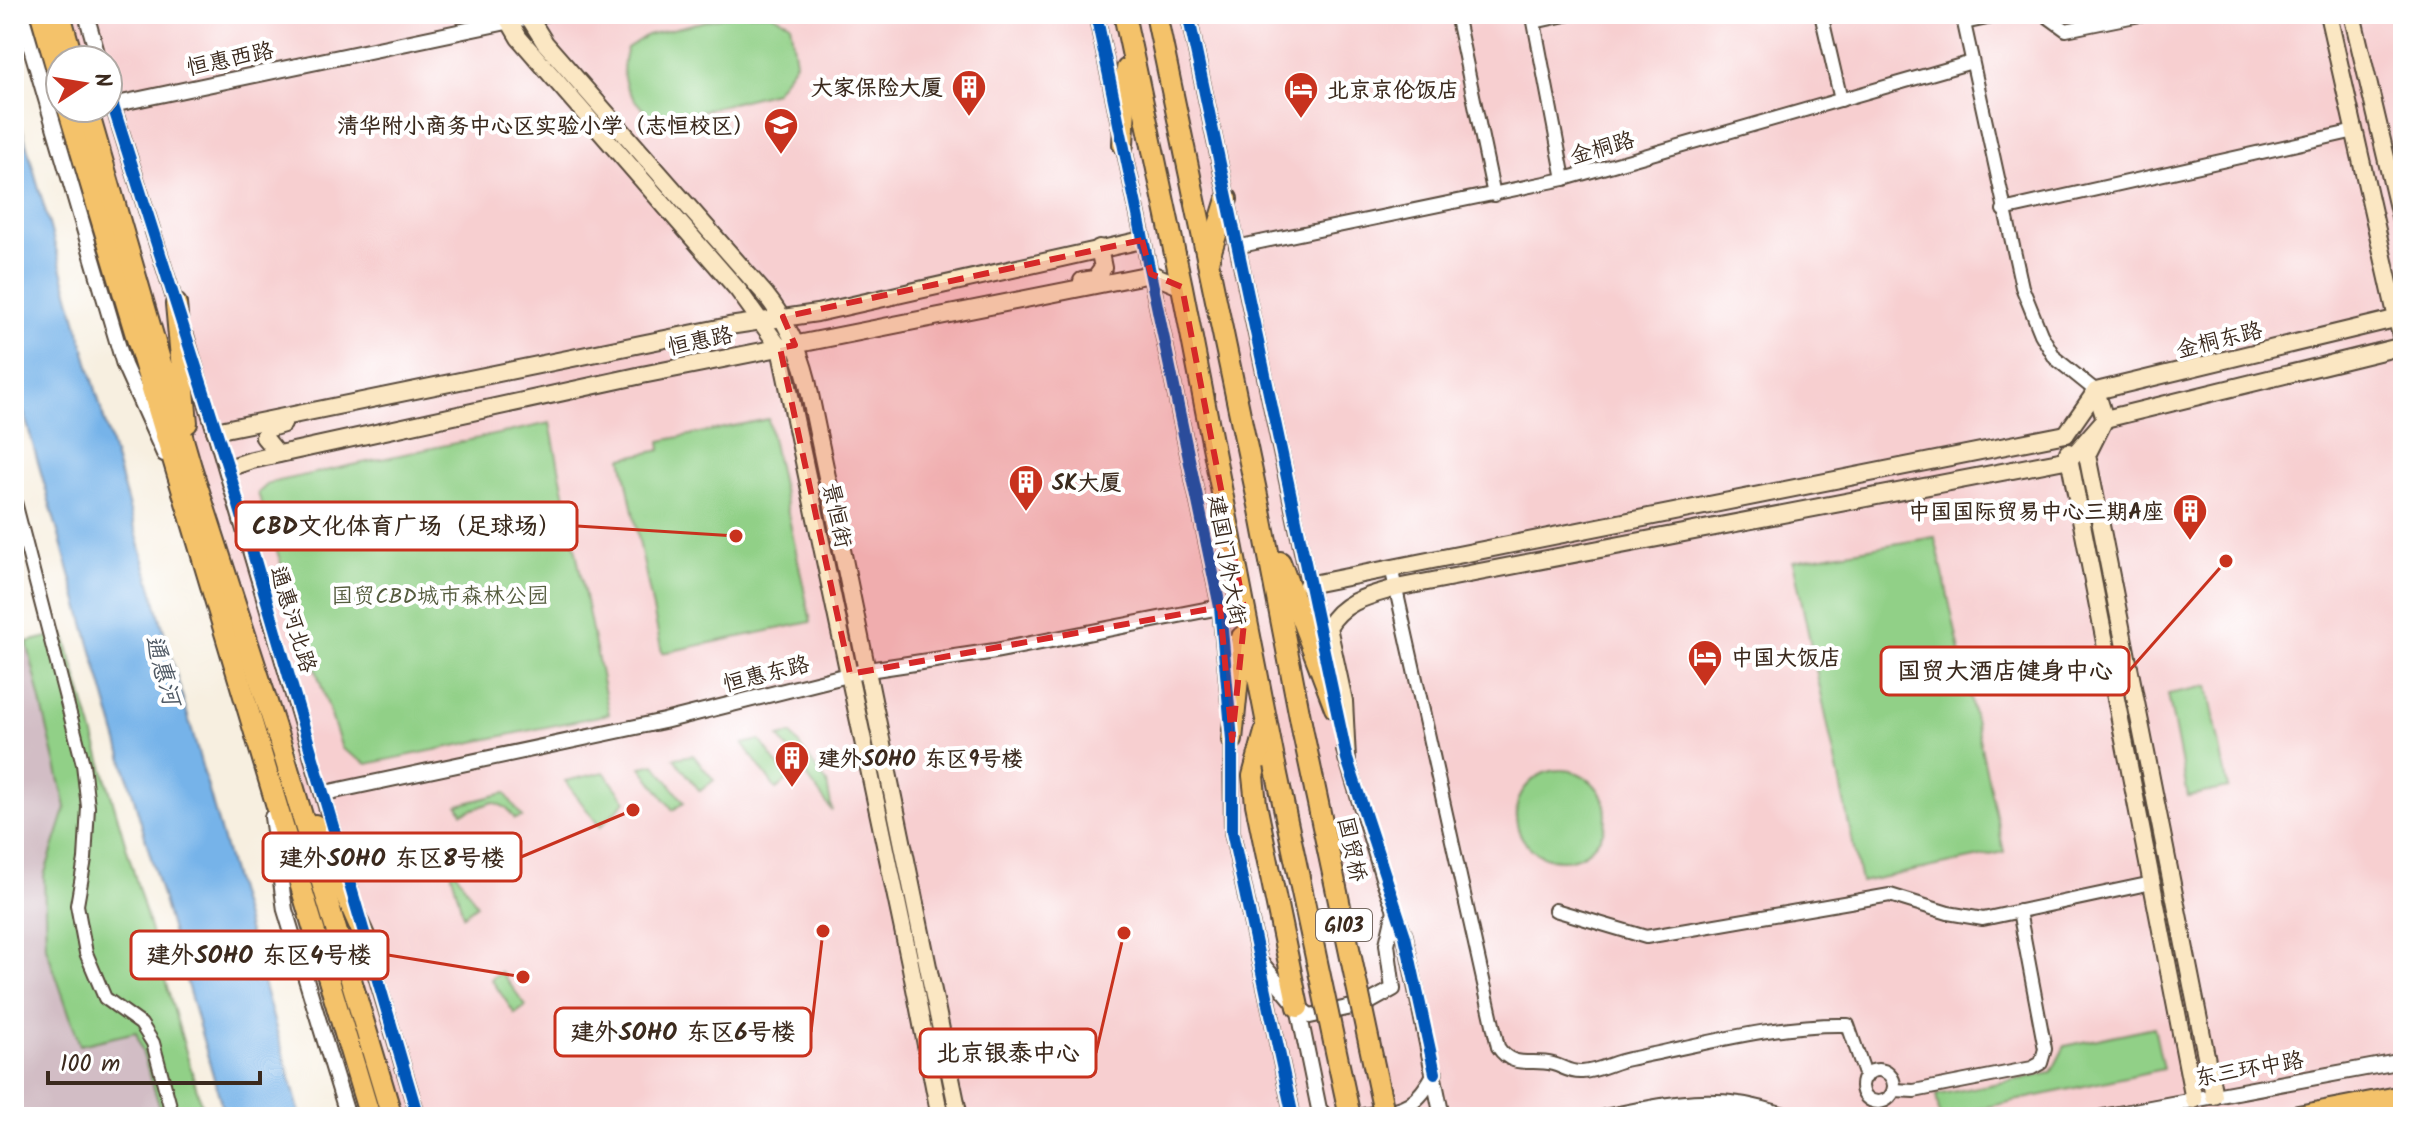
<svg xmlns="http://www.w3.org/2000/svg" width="2417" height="1131" viewBox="0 0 2417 1131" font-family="Kalam,'LXGW WenKai TC',sans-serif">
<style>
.built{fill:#f7cfd0}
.industrial{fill:#d2bdc5}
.green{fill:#91d087;stroke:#667d52;stroke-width:2}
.water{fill:#76b3e9;stroke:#586e84;stroke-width:2}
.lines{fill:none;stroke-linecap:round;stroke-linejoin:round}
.minor-casing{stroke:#57483b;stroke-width:16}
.tertiary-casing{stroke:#57483b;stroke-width:18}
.secondary-casing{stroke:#57483b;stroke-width:20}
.trunk-casing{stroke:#57483b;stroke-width:24}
.minor{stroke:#fff;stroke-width:12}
.tertiary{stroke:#fff;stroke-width:14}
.secondary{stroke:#fbe7c3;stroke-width:16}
.trunk{stroke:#f4c26a;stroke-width:20}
.trunk-bridge-casing{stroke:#57483b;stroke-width:24;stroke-linecap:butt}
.trunk-bridge{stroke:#f4c26a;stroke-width:20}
.cycleway-casing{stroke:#fff;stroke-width:17}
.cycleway{stroke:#0057b8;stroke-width:12}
.marked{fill:#d62828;fill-opacity:0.2;stroke:#d62828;stroke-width:6;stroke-dasharray:16 10;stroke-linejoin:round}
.labels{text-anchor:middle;stroke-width:8;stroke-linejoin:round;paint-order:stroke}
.shield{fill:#fff;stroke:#766a62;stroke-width:2}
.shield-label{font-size:20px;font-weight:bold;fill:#3b2a1e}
.street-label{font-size:22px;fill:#3b2a1e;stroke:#fff}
.poi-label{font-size:22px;font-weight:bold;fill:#3b2a1e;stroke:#fff;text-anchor:start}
.park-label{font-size:22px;fill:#555c3e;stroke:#fff}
.water-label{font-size:24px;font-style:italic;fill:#505a65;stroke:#fff}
.leader{fill:none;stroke:#c8321e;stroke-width:3}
.callout-dot{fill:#c8321e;stroke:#fff;stroke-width:3}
.callout{fill:#fff;stroke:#c8321e;stroke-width:3}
.callout-label{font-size:24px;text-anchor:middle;font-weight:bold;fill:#3b2a1e}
</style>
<rect width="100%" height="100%" fill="#fff"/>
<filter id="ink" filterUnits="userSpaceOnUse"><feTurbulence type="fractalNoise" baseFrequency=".0125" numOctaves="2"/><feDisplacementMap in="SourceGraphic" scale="16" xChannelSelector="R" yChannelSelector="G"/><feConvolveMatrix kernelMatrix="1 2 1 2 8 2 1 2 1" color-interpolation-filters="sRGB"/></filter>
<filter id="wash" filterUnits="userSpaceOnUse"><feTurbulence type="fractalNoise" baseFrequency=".006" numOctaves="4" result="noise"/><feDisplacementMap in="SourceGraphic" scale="32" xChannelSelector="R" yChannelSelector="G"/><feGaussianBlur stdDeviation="1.8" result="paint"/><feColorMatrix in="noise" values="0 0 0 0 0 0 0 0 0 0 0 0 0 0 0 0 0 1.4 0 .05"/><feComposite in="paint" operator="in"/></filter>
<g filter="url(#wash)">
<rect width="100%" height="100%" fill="#f7efe0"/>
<polygon class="built" points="63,14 2403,14 2403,1117 396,1117 91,108 108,108 108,60 76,60"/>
<polygon class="industrial" points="14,585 66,807 44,876 136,1032 163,1117 14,1117"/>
<g class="green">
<path d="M735 14H772L790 23 796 62 775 92 684 115 650 116C627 95 617 79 627 48L647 35Z"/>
<polygon points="768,419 811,622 662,653 622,458 661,450 660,441"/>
<polygon points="550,423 609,714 367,764 342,749 258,493 269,483"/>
<polygon points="1935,537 2004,852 1861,882 1793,561"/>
<polygon points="64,633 205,1117 163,1117 136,1032 80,1045 46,947 44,876 66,807 27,642"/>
<polygon points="2208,686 2228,788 2188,796 2168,694"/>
<polygon points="791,734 827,783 832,811 779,737"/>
<polygon points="760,740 789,780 776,789 743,744"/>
<polygon points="693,755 714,780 700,791 674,758"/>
<polygon points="655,764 684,802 673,810 641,767"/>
<circle cx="1561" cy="815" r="45"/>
<polygon points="604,772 626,801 600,827 565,781"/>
<polygon points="505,793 522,817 515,819 507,808 493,802 462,813 458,805"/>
<polygon points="448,860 477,905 463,915"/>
<polygon points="501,972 526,1006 515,1014 491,979"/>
<polygon points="2154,1027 2163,1069 1940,1117 1936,1095 2051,1073 2065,1046"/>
</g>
<polygon class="water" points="14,100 301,1117 225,1117 14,378"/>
</g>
<g filter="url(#ink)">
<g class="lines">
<g class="minor-casing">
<g id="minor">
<polyline points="1456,14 1494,195"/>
<polyline points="1821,14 1841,100"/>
<polyline points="2006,14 1964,23 2022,287 2041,334 2055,358 2096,391"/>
<polyline points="2044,14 2066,30 2145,14"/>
<polyline points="1564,179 1534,22 1570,14"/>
<polyline points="2003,210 2355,131"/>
<polyline points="1236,247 1564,179 1972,62"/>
<polyline points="14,498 83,764 88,807 85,859 77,905 86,953 105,998 141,1024 153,1043 173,1117"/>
<path d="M1391 567 1498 1047C1513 1070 1532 1058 1553 1064 1564 1067 1570 1073 1582 1072 1599 1071 1613 1062 1629 1059 1700 1045 1776 1023 1848 1025L1866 1077"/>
<polyline points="1555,910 1646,937 1890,895 1948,913 1983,919 2152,883"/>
<circle cx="1878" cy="1086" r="16"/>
<polyline points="1894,1090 1914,1091 2032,1068 2041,1063 2045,1049 2019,911"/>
</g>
</g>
<g class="tertiary-casing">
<g id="tertiary">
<polyline points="21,14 124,365 164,454"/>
<polyline points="86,14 99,60"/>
<polyline points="1096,14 1220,607 1229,704"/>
<polyline points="1188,14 1324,655"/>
<polyline points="108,90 178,311"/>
<polyline points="112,105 544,14"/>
<polyline points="186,335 351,890"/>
<polyline points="1231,733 1232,832 1293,1117"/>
<polyline points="1344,750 1384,881 1405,936 1442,1117"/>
<polyline points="325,793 664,721 868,670 995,651 1220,607"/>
<polyline points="272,817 285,910 348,1117"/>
<polyline points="362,929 418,1117"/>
<polyline points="1264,966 1298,1007 1310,1016 1366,1004 1393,989 1387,944 1395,910"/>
<polyline points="1298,1007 1319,1109 1326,1117"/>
<path d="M1358 1117C1401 1108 1413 1113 1435 1073"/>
<path d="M1604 1117C1649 1108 1693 1097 1739 1104 1757 1106 1775 1113 1793 1117"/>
<polyline points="2102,1117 2403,1061"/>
</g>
</g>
<g class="secondary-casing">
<g id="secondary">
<polyline points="505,14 519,38 738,290 780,348 910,963 940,1117"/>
<path d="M527 14 545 43 765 294C785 319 799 348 807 380L959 1117"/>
<polyline points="2328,14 2403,345"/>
<polyline points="2352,14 2403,229"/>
<polyline points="1082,281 1095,279 1103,268 1099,248"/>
<polyline points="2096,391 2105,419 2087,455 2214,1096"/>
<polyline points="215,431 729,326 817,313 1142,240"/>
<polyline points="2066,434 2096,391 2403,317"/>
<polyline points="2068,452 2194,1100"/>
<polyline points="278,454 264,437 267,429 283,424"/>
<polyline points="228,468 252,460 642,375 1151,274 1182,287"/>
<polyline points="1307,585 2066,434"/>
<path d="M1347 759 1344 701 1328 627C1343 601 1368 596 1396 588L2070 459 2105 419 2403 346"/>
</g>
</g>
<g class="trunk-casing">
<g id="trunk">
<polyline points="41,14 60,80"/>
<polyline points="60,14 73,60"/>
<polyline points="1124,14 1182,287 1275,765"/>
<polyline points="1156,14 1260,510 1303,733"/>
<polyline points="68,108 370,1117"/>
<polyline points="87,108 191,467 283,752 392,1117"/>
<polyline points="1123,144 1127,69"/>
<polyline points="1208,261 1227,199"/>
<polyline points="176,304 187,423"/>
<polyline points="1280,562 1335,708"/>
<polyline points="1265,732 1253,776 1256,804 1298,1007"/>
<polyline points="1232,740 1242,637"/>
<polyline points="315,825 365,938"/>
<polyline points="2293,1117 2403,1096"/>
</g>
</g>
<use href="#minor" class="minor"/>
<use href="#tertiary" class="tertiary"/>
<use href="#secondary" class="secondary"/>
<use href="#trunk" class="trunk"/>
<g class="trunk-bridge-casing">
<g id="trunk-bridge">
<polyline points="1303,733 1385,1117"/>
<polyline points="1275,765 1350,1117"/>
</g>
</g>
<use href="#trunk-bridge" class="trunk-bridge"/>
<g class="cycleway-casing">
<g id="cycleway">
<polyline points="1096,14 1220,607 1232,740 1232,832 1293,1117"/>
<polyline points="1188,14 1347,759 1405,936 1435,1073"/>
<polyline points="108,90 228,468 418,1117"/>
</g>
</g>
<use href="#cycleway" class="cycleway"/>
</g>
</g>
<path class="marked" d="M1142 240 1151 274 1182 287 1245 613 1232 740 1220 607 850 674 780 348 795 345 783 317Z"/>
<defs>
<g id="building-pin" transform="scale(1.8)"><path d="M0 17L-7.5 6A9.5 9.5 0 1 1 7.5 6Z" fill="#c8321e" stroke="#fff"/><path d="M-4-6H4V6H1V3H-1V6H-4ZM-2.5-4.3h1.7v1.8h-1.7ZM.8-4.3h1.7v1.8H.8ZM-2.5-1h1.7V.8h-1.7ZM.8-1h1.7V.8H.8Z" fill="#fff"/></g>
<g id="hotel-pin" transform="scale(1.8)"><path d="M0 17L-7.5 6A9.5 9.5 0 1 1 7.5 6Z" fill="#c8321e" stroke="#fff"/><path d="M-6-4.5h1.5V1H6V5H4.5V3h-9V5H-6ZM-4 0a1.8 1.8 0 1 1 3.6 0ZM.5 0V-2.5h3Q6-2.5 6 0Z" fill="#fff"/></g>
<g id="school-pin" transform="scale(1.8)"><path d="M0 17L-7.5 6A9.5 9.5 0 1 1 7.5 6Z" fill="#c8321e" stroke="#fff"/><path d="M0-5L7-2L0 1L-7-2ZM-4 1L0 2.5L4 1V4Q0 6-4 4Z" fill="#fff"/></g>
</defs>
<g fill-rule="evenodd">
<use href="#building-pin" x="969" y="87"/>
<use href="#hotel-pin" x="1301" y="89"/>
<use href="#school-pin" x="781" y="125"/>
<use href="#building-pin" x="1026" y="482"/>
<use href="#building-pin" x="2190" y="511"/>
<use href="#hotel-pin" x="1705" y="657"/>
<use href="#building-pin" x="792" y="758"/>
</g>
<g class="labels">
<rect class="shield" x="1316" y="909" width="56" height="32" rx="6"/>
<g class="shield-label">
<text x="1344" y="932">G103</text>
</g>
<g class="street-label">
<text transform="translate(230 58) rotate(-12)" y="8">恒惠西路</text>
<text transform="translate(1602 147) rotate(-16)" y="8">金桐路</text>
<text transform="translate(2219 339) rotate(-14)" y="8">金桐东路</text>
<text transform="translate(700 340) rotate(-12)" y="8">恒惠路</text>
<text transform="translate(838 515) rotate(78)" y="8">景恒街</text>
<text transform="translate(1228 560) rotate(80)" y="8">建国门外大街</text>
<text transform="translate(294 619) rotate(73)" y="8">通惠河北路</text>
<text transform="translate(766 673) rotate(-14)" y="8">恒惠东路</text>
<text transform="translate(1353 849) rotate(78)" y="8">国贸桥</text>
<text transform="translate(2249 1068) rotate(-10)" y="8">东三环中路</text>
</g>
<g class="poi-label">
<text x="943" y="95" text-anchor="end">大家保险大厦</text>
<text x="1327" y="97">北京京伦饭店</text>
<text x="755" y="133" text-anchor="end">清华附小商务中心区实验小学（志恒校区）</text>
<text x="1052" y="490">SK大厦</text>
<text x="2164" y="519" text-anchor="end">中国国际贸易中心三期A座</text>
<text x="1731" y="665">中国大饭店</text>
<text x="818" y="766">建外SOHO 东区9号楼</text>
</g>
<g class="park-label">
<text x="440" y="603">国贸CBD城市森林公园</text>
</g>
<g class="water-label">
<text transform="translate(163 670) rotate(74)" y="8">通惠河</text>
</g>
</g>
<path class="leader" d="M736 536L577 526M2226 561L2129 671M633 810L521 857M523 977L388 955M823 931L811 1032M1124 933L1096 1053"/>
<g class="callout-dot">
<circle cx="736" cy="536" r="8"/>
<circle cx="2226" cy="561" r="8"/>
<circle cx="633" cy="810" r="8"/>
<circle cx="523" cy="977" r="8"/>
<circle cx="823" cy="931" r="8"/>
<circle cx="1124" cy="933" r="8"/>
</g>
<g class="callout">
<rect x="236" y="502" width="341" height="48" rx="8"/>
<rect x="1881" y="647" width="248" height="48" rx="8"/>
<rect x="263" y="833" width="258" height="48" rx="8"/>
<rect x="131" y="931" width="257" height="48" rx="8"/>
<rect x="555" y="1008" width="256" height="48" rx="8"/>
<rect x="920" y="1029" width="176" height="48" rx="8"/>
</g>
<g class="callout-label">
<text x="407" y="534">CBD文化体育广场（足球场）</text>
<text x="2005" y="679">国贸大酒店健身中心</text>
<text x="392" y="866">建外SOHO 东区8号楼</text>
<text x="259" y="963">建外SOHO 东区4号楼</text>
<text x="683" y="1040">建外SOHO 东区6号楼</text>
<text x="1008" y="1061">北京银泰中心</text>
</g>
<rect width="2417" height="1131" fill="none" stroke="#fff" stroke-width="48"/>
<g transform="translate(84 84) rotate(78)"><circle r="38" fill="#ffffff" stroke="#b1aaa5" stroke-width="2"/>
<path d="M0-6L14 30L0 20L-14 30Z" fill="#c8321e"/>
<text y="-12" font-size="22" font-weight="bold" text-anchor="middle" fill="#3b2a1e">N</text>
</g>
<path d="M48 1071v12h212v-12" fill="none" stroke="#3b2a1e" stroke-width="4"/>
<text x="60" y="1071" font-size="24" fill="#3b2a1e" stroke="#ffffff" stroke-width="6" paint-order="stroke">100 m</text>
</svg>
